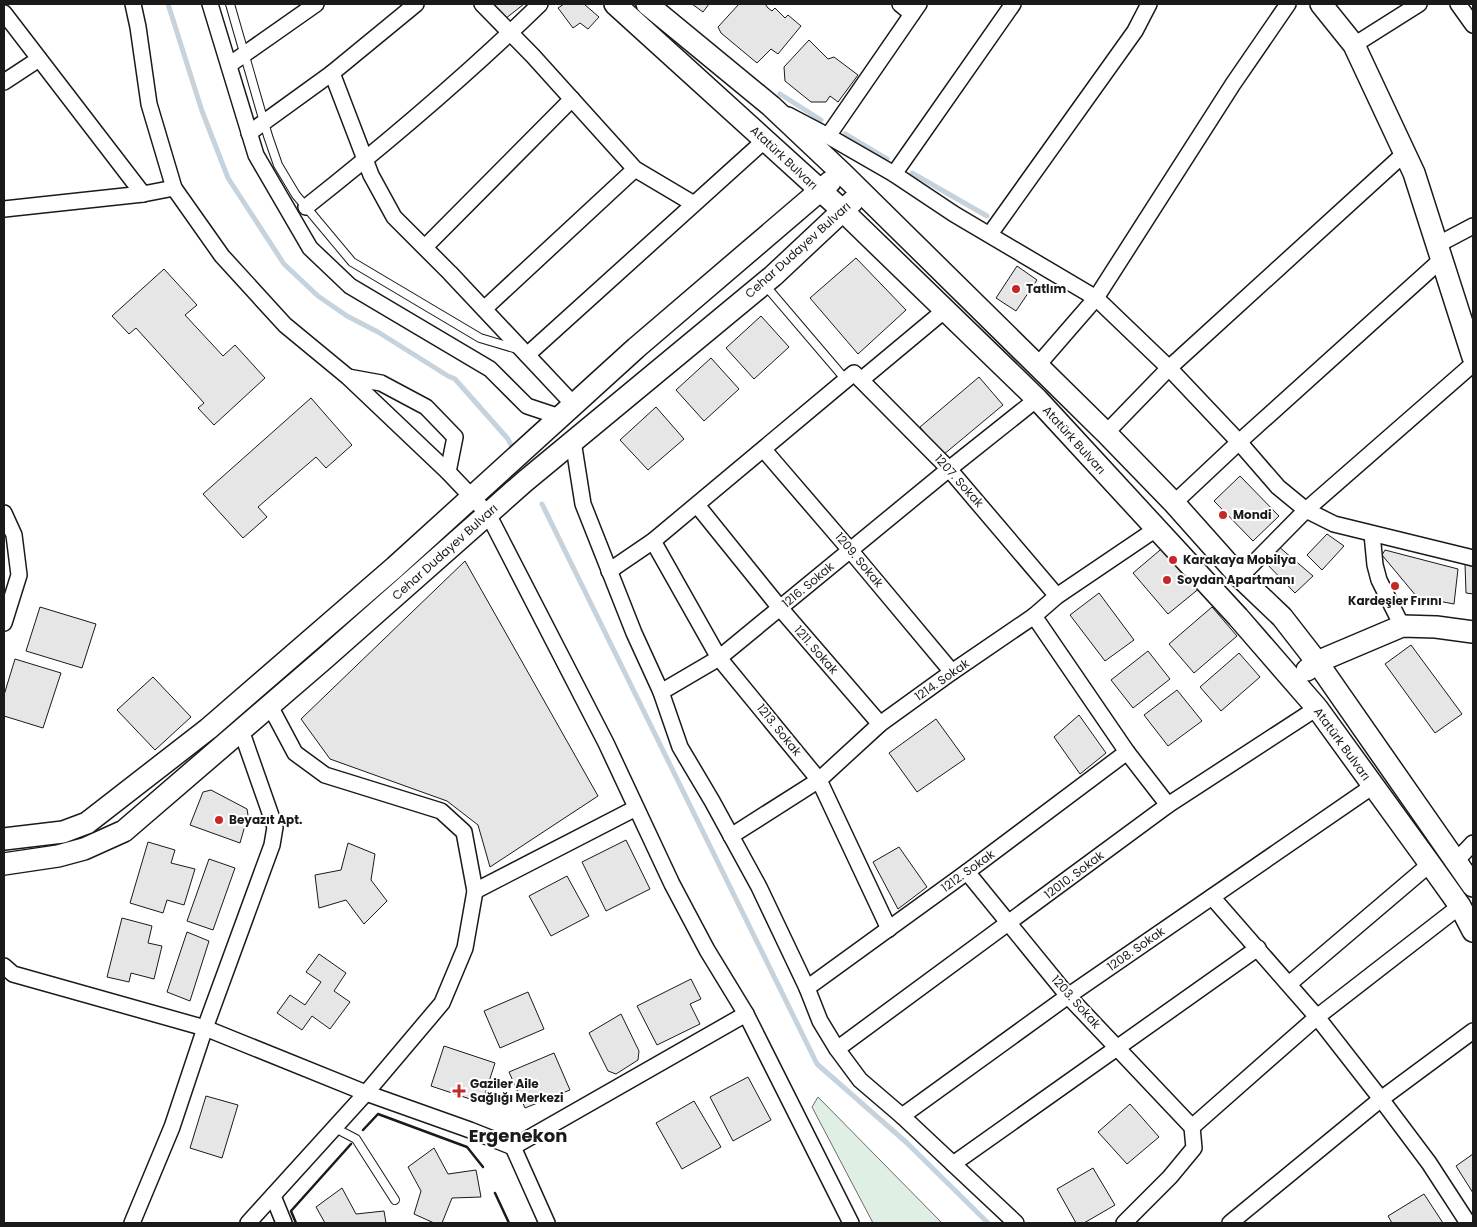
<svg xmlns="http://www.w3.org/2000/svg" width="1477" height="1227" viewBox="0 0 1477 1227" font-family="Poppins,sans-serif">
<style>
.green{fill:#e0efe3;stroke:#6a6a6a}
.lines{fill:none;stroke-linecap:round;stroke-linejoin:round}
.stream{stroke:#c6d2dc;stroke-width:5}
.building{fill:#e6e6e6;stroke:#1a1a1a}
.lane-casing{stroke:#1a1a1a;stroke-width:10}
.street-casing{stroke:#1a1a1a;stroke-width:18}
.secondary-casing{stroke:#1a1a1a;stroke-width:24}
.lane{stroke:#fff;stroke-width:8}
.street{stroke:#fff;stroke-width:15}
.secondary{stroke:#fff;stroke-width:21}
.wall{stroke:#1a1a1a;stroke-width:2.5}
.poi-dot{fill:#c62828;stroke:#fff;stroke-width:2}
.labels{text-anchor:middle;stroke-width:4;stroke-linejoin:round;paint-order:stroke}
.street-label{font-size:12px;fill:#1a1a1a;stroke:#fff}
.poi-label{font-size:12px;font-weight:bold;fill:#1a1a1a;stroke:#fff;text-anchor:start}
.district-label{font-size:18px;font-weight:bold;fill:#1a1a1a;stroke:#fff}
</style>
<rect width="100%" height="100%" fill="#fff"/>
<polygon class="green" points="818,1097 942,1223 873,1223 812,1107"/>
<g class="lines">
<g class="stream">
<polyline points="168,4 202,111 228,178 284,264 318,296 347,316 378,332 448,376 455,379 508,439 512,447"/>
<polyline points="780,94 821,120"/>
<polyline points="845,134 887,159"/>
<polyline points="912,173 987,216"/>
<polyline points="542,504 817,1064 907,1143 988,1223"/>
</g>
</g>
<g class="building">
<polygon points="492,4 524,4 505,19"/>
<polygon points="564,4 584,4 599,17 588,29 580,23 573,28 558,8"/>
<polygon points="692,4 709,4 703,12"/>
<polygon points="739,4 765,4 768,8 772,11 775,8 785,18 788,15 801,26 778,54 771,49 757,63 721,33 718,27"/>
<polygon points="809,40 828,59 834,57 858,75 838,102 830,96 826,102 811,102 785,81 784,67"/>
<polygon points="856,258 906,310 858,354 810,298"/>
<polygon points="1017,266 1037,280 1016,311 996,298"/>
<polygon points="164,269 197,305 185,315 223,356 235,345 265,378 214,425 198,408 204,403 136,328 129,334 112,316"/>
<polygon points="761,316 789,347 754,379 726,348"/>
<polygon points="711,358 739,389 704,421 676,390"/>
<polygon points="979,377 1003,405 943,455 920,427"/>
<polygon points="311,398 352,445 326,468 316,457 258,507 267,517 243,538 203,494"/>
<polygon points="656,407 684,439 648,470 620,440"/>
<polygon points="1240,476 1279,516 1253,541 1214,501"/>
<polygon points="1327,534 1344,546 1322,570 1307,555"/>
<polygon points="1166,545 1201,587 1168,614 1133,573"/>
<polygon points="1278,546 1313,576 1295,593 1263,560"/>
<polygon points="1385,550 1458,569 1454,604 1417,597 1382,555"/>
<polygon points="465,561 598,796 490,867 478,825 447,801 330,759 301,719"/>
<polygon points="1465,564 1473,565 1473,594 1466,593"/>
<polygon points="1099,593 1134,640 1105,661 1070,615"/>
<polygon points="40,607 96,624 82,668 26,651"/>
<polygon points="1212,607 1237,636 1194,673 1169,644"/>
<polygon points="1411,645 1462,714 1435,733 1385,664"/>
<polygon points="1148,651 1170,679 1133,708 1111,680"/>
<polygon points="1239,653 1260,677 1221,711 1200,687"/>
<polygon points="15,659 61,673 43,728 4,716 4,695"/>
<polygon points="153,677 191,717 155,750 117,710"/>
<polygon points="1177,690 1202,721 1168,746 1144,715"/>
<polygon points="1079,715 1106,753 1080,774 1054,737"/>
<polygon points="936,719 965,759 917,792 889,753"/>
<polygon points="211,790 247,809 248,815 240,843 190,825 203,792"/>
<polygon points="626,840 650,889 606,911 582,862"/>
<polygon points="148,842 175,850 171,863 195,869 184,905 167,900 163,913 130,903"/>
<polygon points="348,843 375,854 371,880 387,901 364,924 346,900 319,908 315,875 341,870"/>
<polygon points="899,847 927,887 898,909 873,862"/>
<polygon points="209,859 235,868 213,930 187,921"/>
<polygon points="567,876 589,916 551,936 529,896"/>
<polygon points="122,918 152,926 148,943 162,946 154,979 131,973 129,982 107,977"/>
<polygon points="187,932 209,941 190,1001 167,992"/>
<polygon points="319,954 346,973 334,991 350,1002 330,1029 312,1016 302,1030 277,1013 290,995 305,1005 321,982 306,972"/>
<polygon points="691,979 701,999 690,1004 700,1024 657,1045 637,1006"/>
<polygon points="528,992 544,1029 500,1048 484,1011"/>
<polygon points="621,1014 639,1051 638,1060 616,1074 608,1071 589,1033"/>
<polygon points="444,1046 495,1063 482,1103 431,1086"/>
<polygon points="554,1053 570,1090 525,1108 509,1072"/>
<polygon points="748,1077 771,1120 733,1141 710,1097"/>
<polygon points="206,1096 238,1105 222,1158 190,1148"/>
<polygon points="694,1101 721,1147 682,1169 656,1123"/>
<polygon points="1130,1104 1159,1137 1127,1164 1098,1132"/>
<polygon points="434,1148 448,1174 476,1170 481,1197 452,1198 442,1223 434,1223 414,1214 421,1191 408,1167"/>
<polygon points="1473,1154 1473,1193 1456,1166"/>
<polygon points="1093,1168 1115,1205 1084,1223 1076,1223 1057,1189"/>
<polygon points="342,1188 356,1214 384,1211 386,1223 325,1223 316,1207"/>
<polygon points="1424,1194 1443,1223 1392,1223 1388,1216"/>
</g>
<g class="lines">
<g class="lane-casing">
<g id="lane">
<polyline points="230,4 268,136 278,165 296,195 352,262 480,338 517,349"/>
<polyline points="765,285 846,380"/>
<polyline points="335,1128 356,1139 395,1200"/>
</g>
</g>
<g class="street-casing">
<g id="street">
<polyline points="133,4 138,27 149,104 174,188 222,256 285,325 348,377 448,472 488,514 606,743 672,884 707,950 746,1014 851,1223"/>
<polyline points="210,4 256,155 310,248 350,286 490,369 527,406 560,417"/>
<polyline points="482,4 533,56 635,169 694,204"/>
<polyline points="900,4 912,14"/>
<polyline points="1458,4 1473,25"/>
<polyline points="4,13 143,194"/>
<polyline points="1354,45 1419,4"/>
<polyline points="229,65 316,4"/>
<polyline points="332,73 371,175 394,217 450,273 574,405"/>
<polyline points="4,82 39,59"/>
<polyline points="788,115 828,136 894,174 954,214 1096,298 1169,368 1239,442 1278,487 1306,510 1334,524 1473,558"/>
<polyline points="249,133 332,73 416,4"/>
<polyline points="828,136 919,4"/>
<polyline points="894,174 1013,4"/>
<path d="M306 207C387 143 466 76 540 4"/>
<polyline points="4,209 143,194 174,188"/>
<polyline points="990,234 1135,31 1149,4"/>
<polyline points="1437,245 1473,226"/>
<polyline points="425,247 572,99"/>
<polyline points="484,309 635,169"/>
<polyline points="527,355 765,140"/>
<polyline points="1037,366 1096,298 1233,84 1288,4"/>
<polyline points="348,377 381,383 426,407 455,437 448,472"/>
<polyline points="861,380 945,310"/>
<polyline points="1106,433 1169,368 1405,153"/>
<polyline points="573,441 583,504 634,633 661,692 680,747 712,801 759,887 807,988 820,1021 837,1049 860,1080 902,1116 1016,1223"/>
<polyline points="764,450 850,550 952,672"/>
<polyline points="1174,503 1239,442 1442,259"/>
<polyline points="697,505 780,608 880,724"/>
<polyline points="4,513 14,535 19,575 4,623"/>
<polyline points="1372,534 1375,565 1379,580 1402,626"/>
<polyline points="653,541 719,658 819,780 889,929"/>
<polyline points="609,571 653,541 854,373 949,469 1057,596"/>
<polyline points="1240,577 1306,510 1473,364"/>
<polyline points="1034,616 1127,752 1168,805"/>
<polyline points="661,692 719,658 949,469 1037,399"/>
<polyline points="731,836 819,780 880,724 952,672 1034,616 1057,596 1156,529"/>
<polyline points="1456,861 1473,843"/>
<polyline points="967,872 1068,996 1192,1127"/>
<polyline points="475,891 636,808"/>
<polyline points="1460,906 1317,1017 1381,1099 1429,1163 1468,1223"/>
<polyline points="4,966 13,974 205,1028 366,1093 470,1130 513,1147 547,1223"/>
<polyline points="1289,984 1430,864"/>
<polyline points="807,988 967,872 1127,752"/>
<polyline points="837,1049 1168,805 1317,708"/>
<polyline points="902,1116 1068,996 1373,786"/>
<polyline points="1192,1127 1317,1017 1212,897"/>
<polyline points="513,1147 746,1014"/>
<polyline points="953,1164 1258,948"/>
<polyline points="273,1196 284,1223"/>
<polyline points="132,1223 172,1127 205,1028 272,845 275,827 241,730"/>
<polyline points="248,1223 366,1093 442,1003 465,948 475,891 464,832 441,811 325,775 295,753 270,706"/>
<polyline points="1124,1223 1170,1177 1194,1148 1192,1127"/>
<polyline points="1230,1223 1381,1099 1473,1031"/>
</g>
</g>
<g class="secondary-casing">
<g id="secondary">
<polyline points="615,4 842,210 1037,399 1238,617 1317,708 1430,864 1460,906 1473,931"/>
<polyline points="647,4 771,106 842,173 1106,433 1174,503 1240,577 1282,617 1317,662 1473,886"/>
<polyline points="1321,4 1354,45 1414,173 1473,357"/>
<polyline points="1307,670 1317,662 1402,626 1436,627 1473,632"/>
<polyline points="4,839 63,832 87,823 208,729 395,567 636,348 830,182"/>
<polyline points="4,864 58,856 84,849 124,831 325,658 524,482 773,276 853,201"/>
</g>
</g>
<use href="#lane" class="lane"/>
<use href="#street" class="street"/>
<use href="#secondary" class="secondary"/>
<g class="wall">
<polyline points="363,1130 378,1114 467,1147 483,1167"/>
<polyline points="495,1193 509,1223"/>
<polyline points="296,1223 291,1211 351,1144"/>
</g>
</g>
<g class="poi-dot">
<circle cx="1016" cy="289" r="5"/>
<circle cx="1223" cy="515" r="5"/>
<circle cx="1173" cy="560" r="5"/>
<circle cx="1167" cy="580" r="5"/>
<circle cx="1395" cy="586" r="5"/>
<circle cx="219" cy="820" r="5"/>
<path d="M456.5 1083.5h5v5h5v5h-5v5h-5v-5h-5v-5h5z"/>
</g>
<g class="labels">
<g class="street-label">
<text transform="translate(784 158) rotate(43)" y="4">Atatürk Bulvarı</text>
<text transform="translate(798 250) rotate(-42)" y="4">Cehar Dudayev Bulvarı</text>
<text transform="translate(1074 440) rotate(48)" y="4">Atatürk Bulvarı</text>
<text transform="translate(959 481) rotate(48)" y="4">1207. Sokak</text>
<text transform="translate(445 552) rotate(-42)" y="4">Cehar Dudayev Bulvarı</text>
<text transform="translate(859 560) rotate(50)" y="4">1209. Sokak</text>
<text transform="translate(808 585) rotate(-40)" y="4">1216. Sokak</text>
<text transform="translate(816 650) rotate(49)" y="4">1211. Sokak</text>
<text transform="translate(942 680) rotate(-35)" y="4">1214. Sokak</text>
<text transform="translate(779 730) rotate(51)" y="4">1213. Sokak</text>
<text transform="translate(1342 744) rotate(54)" y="4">Atatürk Bulvarı</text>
<text transform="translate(968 871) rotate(-36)" y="4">1212. Sokak</text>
<text transform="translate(1074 875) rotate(-37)" y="4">12010. Sokak</text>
<text transform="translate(1136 949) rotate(-35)" y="4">1208. Sokak</text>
<text transform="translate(1076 1002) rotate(48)" y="4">1203. Sokak</text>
</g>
<g class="poi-label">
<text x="1026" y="293">Tatlım</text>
<text x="1233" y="519">Mondi</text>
<text x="1183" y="564">Karakaya Mobilya</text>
<text x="1177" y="584">Soydan Apartmanı</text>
<text x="1395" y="605" text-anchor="middle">Kardeşler Fırını</text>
<text x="229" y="824">Beyazıt Apt.</text>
<text x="470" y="1088">Gaziler Aile<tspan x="470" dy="14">Sağlığı Merkezi</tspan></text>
</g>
<g class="district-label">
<text x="518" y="1142">Ergenekon</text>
</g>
</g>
<rect width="1477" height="1227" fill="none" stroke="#1a1a1a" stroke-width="10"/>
</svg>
